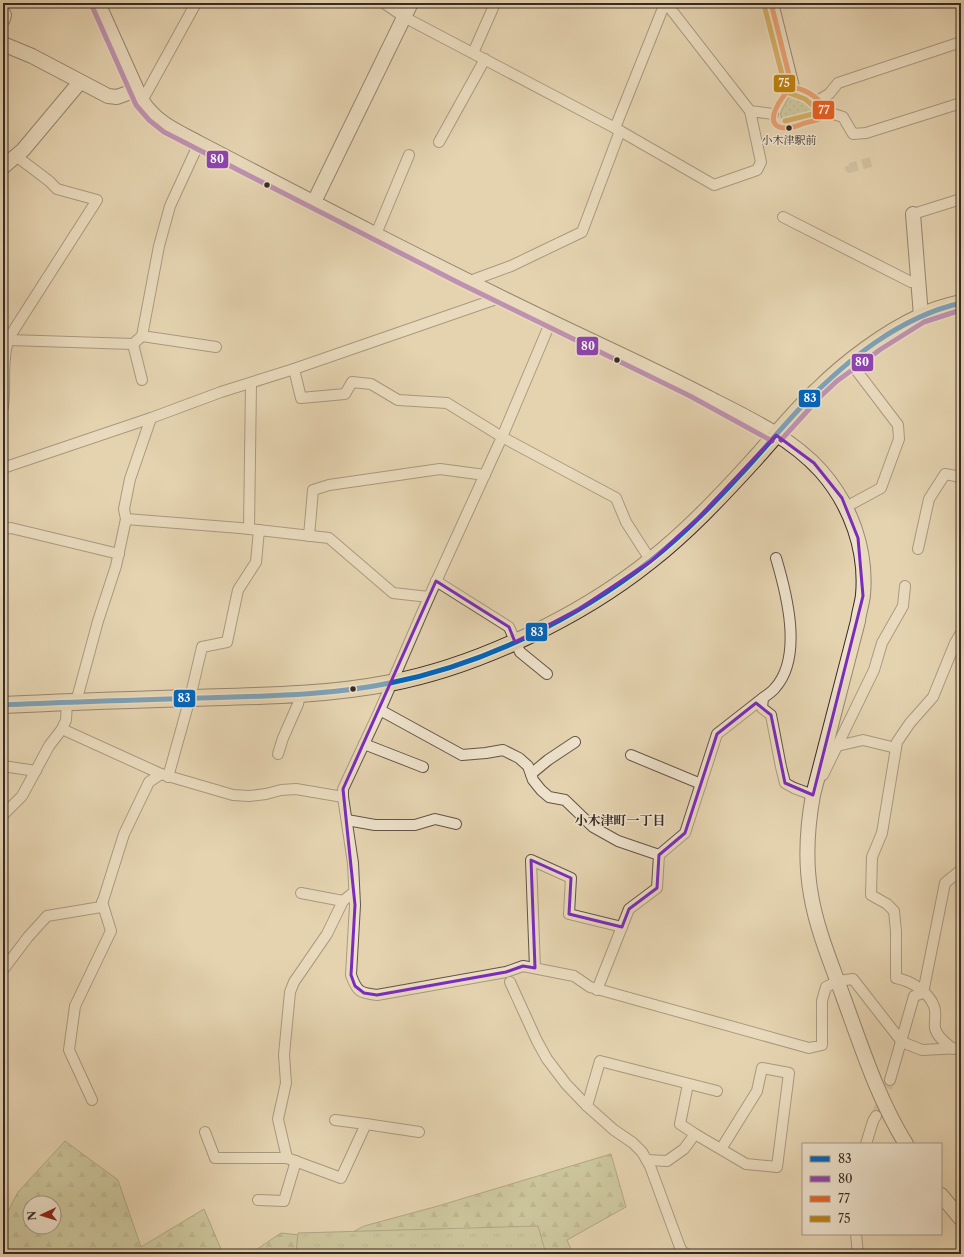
<svg xmlns="http://www.w3.org/2000/svg" width="964" height="1257" viewBox="0 0 964 1257" font-family="'Libre Caslon Text','Noto Serif JP',serif">
<style>
.grass{fill:url(#grass-dots);stroke:#767358}
.forest{fill:url(#forest-firs);stroke:#767358;fill-rule:evenodd}
.park{fill:url(#park-tufts);stroke:#767358}
.lines{fill:none;stroke-linecap:round;stroke-linejoin:round}
.street-tunnel{stroke:#c2b194;stroke-width:10;stroke-dasharray:10 5;stroke-linecap:butt}
.street-casing{stroke:#635448;stroke-width:12}
.secondary-casing{stroke:#382a25;stroke-width:16}
.primary-casing{stroke:#382a25;stroke-width:18}
.street{stroke:#eee2cc;stroke-width:10}
.secondary{stroke:#eee2cc;stroke-width:14}
.primary{stroke:#e5d3b0;stroke-width:16}
.bus-1-casing{stroke:#eee2cc;stroke-width:8}
.bus-2-casing{stroke:#eee2cc;stroke-width:8}
.bus-3-casing{stroke:#eee2cc;stroke-width:8}
.bus-4-casing{stroke:#eee2cc;stroke-width:8}
.bus-1{stroke:#0065bd;stroke-width:5}
.bus-2{stroke:#8e44ad;stroke-width:5}
.bus-3{stroke:#e96222;stroke-width:5}
.bus-4{stroke:#be810b;stroke-width:5}
.marked{fill:none;stroke:#7b2cbf;stroke-width:3;stroke-linejoin:round}
.bus-dot{fill:#382a25;stroke:#eee2cc;stroke-width:1.5}
.labels{text-anchor:middle;stroke-width:3;stroke-linejoin:round;paint-order:stroke}
.bus-label{font-size:11px;fill:#382a25;stroke:#eee2cc}
.neighbourhood-label{font-size:13px;font-weight:bold;fill:#382a25;stroke:#eee2cc}
.line-badge{stroke:#eee2cc;stroke-width:1.5}
.badge-label{font-size:11px;text-anchor:middle;font-weight:bold;fill:#fff}
</style>
<defs>
<pattern id="grass-dots" width="8" height="8" patternUnits="userSpaceOnUse"><rect width="8" height="8" fill="#b3bc8c"/><path d="M2 2h.1M6 6h.1" fill="none" stroke="#939972" stroke-width="1.8" stroke-linecap="round"/></pattern>
<pattern id="forest-firs" width="22" height="20" patternUnits="userSpaceOnUse"><rect width="22" height="20" fill="#b3bc8c"/><path d="M5 1l3.5 6h-7zM16 11l3.5 6h-7z" fill="#939972"/></pattern>
<pattern id="park-tufts" width="24" height="20" patternUnits="userSpaceOnUse"><rect width="24" height="20" fill="#b3bc8c"/><path d="M3 7l-1-3M5 7V3M7 7l1-3M15 17l-1-3M17 17v-4M19 17l1-3" fill="none" stroke="#939972"/></pattern>
</defs>
<rect width="100%" height="100%" fill="#e5d3b0"/>
<filter id="stains"><feTurbulence type="fractalNoise" baseFrequency=".005" numOctaves="4"/><feColorMatrix values="0 0 0 0 .2 0 0 0 0 .09 0 0 0 0 .02 0 0 0 .5 -.17"/></filter>
<radialGradient id="worn" r=".72"><stop offset=".6" stop-color="#630" stop-opacity="0"/><stop offset="1" stop-color="#630" stop-opacity=".3"/></radialGradient>
<path class="grass" d="M799 93 814 103 816 113 811 117 787 122C777 118 781 111 785 104 786 102 788 98 790 96 792 93 796 94 799 93Z"/>
<g class="forest">
<path d="M65 1141 118 1180 141 1247 204 1209 223 1254H18L3 1248V1221L18 1192ZM30 1203H54V1227H30Z"/>
<polygon points="611,1154 626,1207 567,1240 573,1254 250,1254 281,1233 309,1236 345,1236 364,1226 438,1206"/>
</g>
<polygon class="park" points="538,1226 546,1254 296,1254 298,1233"/>
<g class="lines">
<g class="street-tunnel">
<polyline points="850,166 850,168 871,162"/>
<polyline points="876,1116 890,1080"/>
</g>
<g class="street-casing">
<g id="street">
<polyline points="384,3 404,17 615,128 714,185 757,170 761,162 750,111"/>
<polyline points="666,3 750,111 773,114"/>
<polyline points="473,53 493,8"/>
<polyline points="819,100 829,94 838,83 961,42"/>
<polyline points="142,101 196,3"/>
<polyline points="824,111 843,117 853,134 866,133 961,103"/>
<polyline points="615,128 665,3"/>
<polyline points="439,142 485,59"/>
<polyline points="199,143 170,206 159,246 142,336 216,347"/>
<polyline points="913,214 961,199"/>
<polyline points="783,217 911,282 918,282"/>
<polyline points="376,234 409,155"/>
<polyline points="470,281 511,266 582,232 620,131"/>
<polyline points="502,297 294,369 301,398 345,394 352,382 371,384 398,400 447,403 502,437 616,498 626,522 651,561"/>
<path d="M551 321 502 437 429 597 380 710 343 789V797L353 863 355 905 351 975C357 992 360 993 377 995L506 972 523 966 574 976 590 987 809 1048 822 1045V1001L826 987 838 981 853 979 902 1042 922 1050 961 1048"/>
<polyline points="9,340 133,344 142,336"/>
<polyline points="133,344 142,380"/>
<polyline points="294,369 221,392 151,418 130,479 124,509 126,519 240,528 329,538 393,593 429,597"/>
<path d="M3 407C6 384 1 357 10 336L97 200 57 189 49 181 16 156"/>
<polyline points="3,468 151,418"/>
<polyline points="846,507 881,488 899,439 898,425 850,362"/>
<polyline points="3,529 11,528 119,554"/>
<polyline points="249,529 251,383"/>
<polyline points="309,536 313,490 329,485 440,469 485,475"/>
<polyline points="918,549 929,499 945,474 961,477"/>
<path d="M776 558C787 595 803 657 775 688 772 692 767 695 763 698L762 708 771 715 781 767 785 783 794 788 813 795 816 789"/>
<polyline points="436,581 509,627 520,652 547,674"/>
<polyline points="76,702 98,621 116,566 126,519"/>
<polyline points="380,710 462,755 486,753 503,750 519,758 528,766 533,780 541,790 549,797 565,800 593,827 618,841 659,855"/>
<polyline points="62,729 161,774 233,795 249,796 266,794 281,790 296,789 343,797"/>
<polyline points="364,744 423,767"/>
<polyline points="837,746 863,740 896,748"/>
<polyline points="278,754 283,738 298,704 300,694"/>
<polyline points="631,755 701,784"/>
<polyline points="3,766 36,771"/>
<polyline points="531,774 548,760 575,742"/>
<polyline points="823,775 874,670 882,643 903,606 905,586"/>
<polyline points="168,777 190,698 202,647 227,642 238,590 256,562 259,530"/>
<polyline points="3,815 22,796 49,746 62,729 66,720 67,702"/>
<polyline points="347,820 375,825 415,825 435,819 456,824"/>
<polyline points="354,892 343,901 327,934 294,982 290,992 284,1055 286,1083 278,1119 287,1158 341,1178 366,1124 419,1132"/>
<polyline points="301,893 343,901"/>
<polyline points="535,968 531,860 571,878 569,914 622,927"/>
<polyline points="3,970 28,937 47,916 101,907 124,834 149,782 161,774"/>
<polyline points="510,982 537,1041 547,1059 566,1084 587,1106 614,1130 633,1143 642,1152 650,1166 681,1250 686,1254"/>
<polyline points="597,990 629,909 657,888 659,855 685,833 717,734 763,698"/>
<path d="M953 1049C946 1043 937 1037 935 1028 934 1021 937 1014 934 1006 928 991 911 981 896 978V931L894 911 887 904 871 895 872 857 882 833 897 742 910 723 933 697 955 643 961 633"/>
<polyline points="890,1080 914,996 923,993 945,883 961,870"/>
<polyline points="92,1100 69,1050 75,1006 111,931 102,902"/>
<polyline points="587,1106 600,1061 717,1091"/>
<polyline points="335,1120 366,1124"/>
<polyline points="205,1132 215,1158 287,1158"/>
<polyline points="695,1134 746,1164 777,1167 789,1073 762,1068 757,1091 721,1149"/>
<polyline points="866,1144 873,1121 876,1116"/>
<polyline points="647,1160 667,1161 684,1149 695,1134 680,1124 688,1084"/>
<polyline points="258,1200 284,1201 296,1161"/>
<polyline points="856,1234 858,1254"/>
</g>
</g>
<g class="secondary-casing">
<g id="secondary">
<path d="M98 3 142 101C158 124 175 130 199 143 316 204 433 265 552 322 606 348 660 372 713 400 751 419 792 439 821 471 851 505 867 550 863 595 862 604 859 612 858 621L813 795C807 828 805 862 811 895 817 931 832 965 844 999 862 1048 878 1099 906 1144"/>
<polyline points="771,3 792,87"/>
<polyline points="3,13 4,15 3,19"/>
<polyline points="3,44 32,56 108,96 117,97 136,90"/>
<polyline points="3,167 23,150 80,82"/>
<polyline points="314,202 411,3"/>
<polyline points="913,214 921,316"/>
<polyline points="941,1195 961,1219"/>
</g>
</g>
<g class="primary-casing">
<path id="primary" d="M3 705C65 702 127 700 189 698 256 696 323 696 390 683 478 666 580 617 650 561 687 532 720 497 752 462 774 438 794 412 818 390 845 363 885 333 920 317 932 310 947 306 961 303"/>
</g>
<use href="#street" class="street"/>
<use href="#secondary" class="secondary"/>
<use href="#primary" class="primary"/>
<g class="bus-1-casing">
<path id="bus-1" d="M3 705C68 702 134 700 200 698 263 696 327 696 390 683 484 664 574 620 650 561 687 532 720 497 752 462 769 443 785 424 803 405 846 361 899 317 961 303"/>
</g>
<g class="bus-2-casing">
<g id="bus-2">
<polyline points="92,6 136,105 149,120 164,132 459,283 690,396 772,441"/>
<polyline points="781,440 821,396 837,381 881,349 924,322 961,310"/>
</g>
</g>
<g class="bus-3-casing">
<g id="bus-3">
<polyline points="771,3 792,87"/>
<path d="M792 87C805 89 829 101 823 117 818 121 812 121 805 123 799 125 791 129 784 128 760 126 783 94 792 87Z"/>
</g>
</g>
<g class="bus-4-casing">
<polyline id="bus-4" points="764,5 786,90 789,93 805,99 817,109 817,113 785,121"/>
</g>
<use href="#bus-1" class="bus-1"/>
<use href="#bus-2" class="bus-2"/>
<use href="#bus-3" class="bus-3"/>
<use href="#bus-4" class="bus-4"/>
</g>
<path d="M0 0H964V1257H0ZM776 435 814 463 842 498 858 538 863 596 813 795 785 783 771 715 756 703 717 734 685 833 659 855 657 888 629 909 622 927 569 914 571 878 531 860 535 968 523 966 506 972 377 995 364 993 355 986 351 975 355 905 343 789 436 581 509 627 515 642 579 609 651 561 698 518Z" fill="#e5d3b0" fill-opacity=".55" fill-rule="evenodd"/>
<path class="marked" d="M776 435 814 463 842 498 858 538 863 596 813 795 785 783 771 715 756 703 717 734 685 833 659 855 657 888 629 909 622 927 569 914 571 878 531 860 535 968 523 966 506 972 377 995 364 993 355 986 351 975 355 905 343 789 436 581 509 627 515 642 579 609 651 561 698 518Z"/>
<g class="bus-dot">
<circle cx="789" cy="128" r="3.5"/>
<circle cx="267" cy="185" r="3.5"/>
<circle cx="617" cy="360" r="3.5"/>
<circle cx="353" cy="689" r="3.5"/>
</g>
<g class="labels">
<g class="bus-label">
<text x="789" y="144">小木津駅前</text>
</g>
<g class="neighbourhood-label">
<text x="620" y="825">小木津町一丁目</text>
</g>
</g>
<g class="line-badge">
<rect x="773" y="74" width="23" height="19" rx="4" fill="#be810b"/>
<rect x="812" y="100" width="23" height="20" rx="4" fill="#e96222"/>
<rect x="206" y="150" width="23" height="19" rx="4" fill="#8e44ad"/>
<rect x="576" y="336" width="23" height="20" rx="4" fill="#8e44ad"/>
<rect x="851" y="353" width="23" height="19" rx="4" fill="#8e44ad"/>
<rect x="798" y="389" width="23" height="19" rx="4" fill="#0065bd"/>
<rect x="525" y="622" width="23" height="20" rx="4" fill="#0065bd"/>
<rect x="173" y="689" width="23" height="19" rx="4" fill="#0065bd"/>
</g>
<g class="badge-label">
<text x="784" y="87">75</text>
<text x="824" y="114">77</text>
<text x="217" y="163">80</text>
<text x="588" y="350">80</text>
<text x="862" y="366">80</text>
<text x="810" y="402">83</text>
<text x="537" y="636">83</text>
<text x="184" y="702">83</text>
</g>
<rect width="964" height="1257" fill="none" stroke="#e5d3b0" stroke-width="16"/>
<rect x="4" y="4" width="956" height="1249" fill="none" stroke="#382a25" stroke-width="2"/>
<rect x="8" y="8" width="948" height="1241" fill="none" stroke="#382a25"/>
<rect x="802" y="1143" width="140" height="92" fill="#eee2cc" stroke="#a59889"/>
<rect x="810" y="1156" width="20" height="6" fill="#0065bd" stroke="#a59889"/>
<text x="838" y="1163" font-size="12" fill="#382a25">83</text>
<rect x="810" y="1176" width="20" height="6" fill="#8e44ad" stroke="#a59889"/>
<text x="838" y="1183" font-size="12" fill="#382a25">80</text>
<rect x="810" y="1196" width="20" height="6" fill="#e96222" stroke="#a59889"/>
<text x="838" y="1203" font-size="12" fill="#382a25">77</text>
<rect x="810" y="1216" width="20" height="6" fill="#be810b" stroke="#a59889"/>
<text x="838" y="1223" font-size="12" fill="#382a25">75</text>
<g transform="translate(42 1215) rotate(266)"><circle r="19" fill="#eee2cc" stroke="#a59889"/>
<path d="M0-3L7 15L0 10L-7 15Z" fill="#8f2418"/>
<text y="-6" font-size="11" font-weight="bold" text-anchor="middle" fill="#382a25">N</text>
</g>
<rect width="100%" height="100%" filter="url(#stains)"/>
<rect width="100%" height="100%" fill="url(#worn)"/>
</svg>
